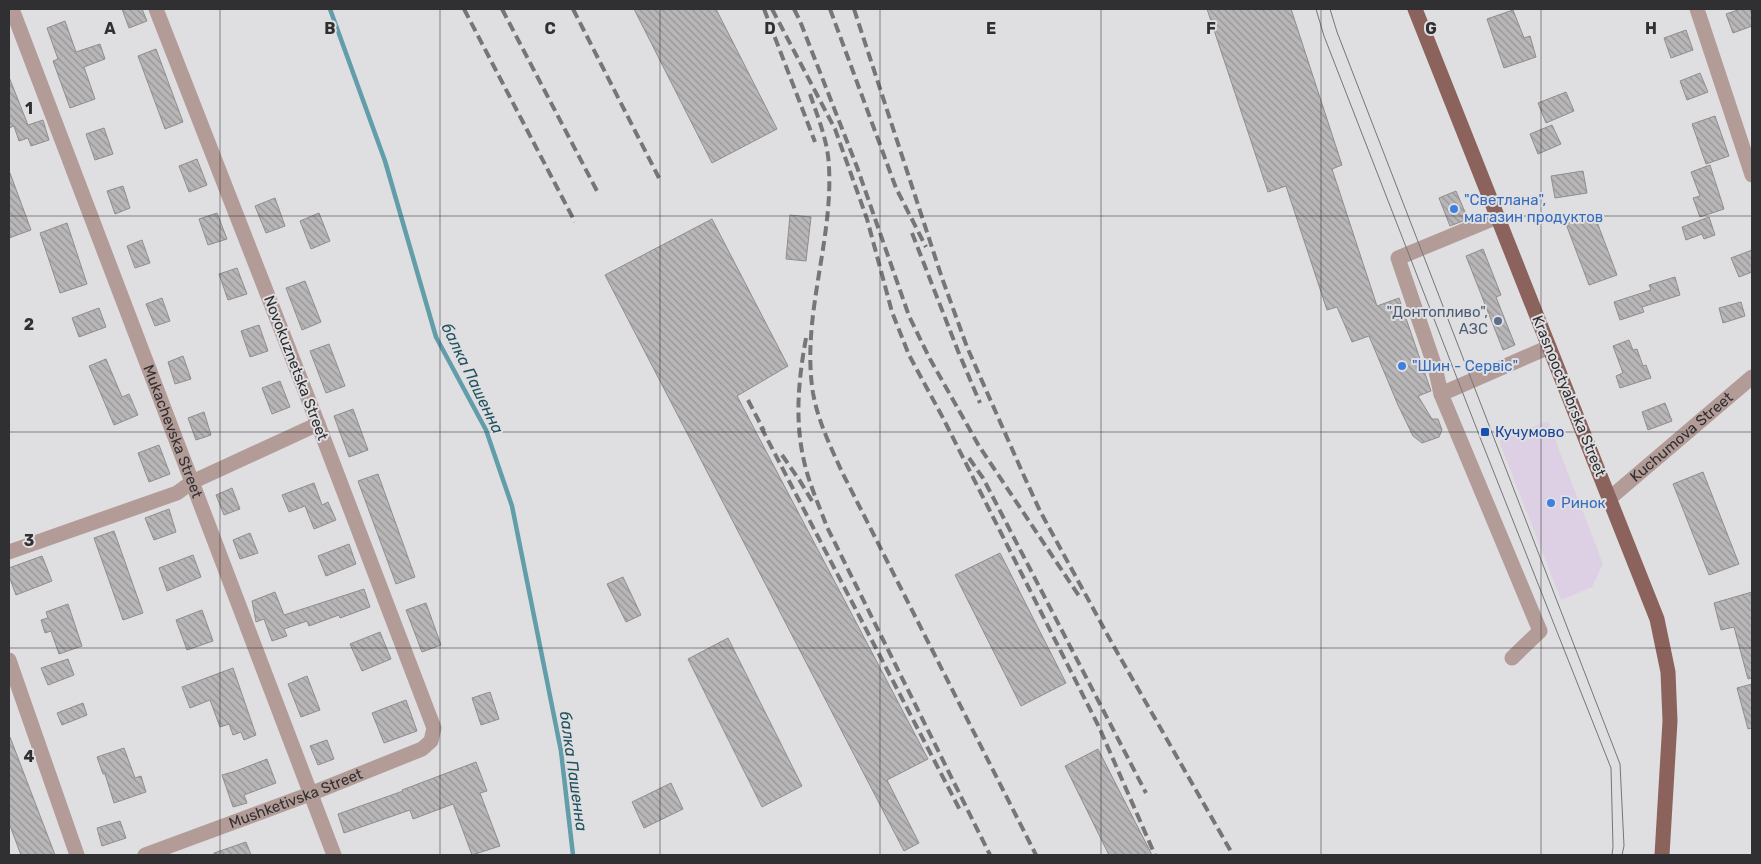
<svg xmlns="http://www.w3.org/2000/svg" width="1761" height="864" viewBox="0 0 1761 864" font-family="Rubik,sans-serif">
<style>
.commercial{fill:#ddd0e4}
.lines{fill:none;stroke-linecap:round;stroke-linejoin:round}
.stream{stroke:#629daa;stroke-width:4.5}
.building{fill:url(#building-back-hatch);stroke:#908d8f}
.minor{stroke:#b39c97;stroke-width:15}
.major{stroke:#8c635c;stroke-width:15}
.tram{stroke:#767679;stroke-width:1}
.rail{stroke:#767679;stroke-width:4;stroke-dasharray:10 5;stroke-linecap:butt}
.grid{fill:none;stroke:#303032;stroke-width:1;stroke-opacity:0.55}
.shop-dot{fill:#3f7fe0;stroke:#dfdfe2;stroke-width:2}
.service-dot{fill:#5c6f8a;stroke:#dfdfe2;stroke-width:2}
.transit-dot{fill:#1a4fb4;stroke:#dfdfe2;stroke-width:2}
.labels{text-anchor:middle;stroke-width:4;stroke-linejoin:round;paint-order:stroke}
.shop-label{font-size:15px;fill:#366cbe;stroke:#dfdfe2;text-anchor:start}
.service-label{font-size:15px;fill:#4e5e75;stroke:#dfdfe2;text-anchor:end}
.street-label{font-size:15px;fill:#303032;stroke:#dfdfe2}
.transit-label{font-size:15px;fill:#164399;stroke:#dfdfe2;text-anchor:start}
.water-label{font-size:16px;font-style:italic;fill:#1f525d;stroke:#dfdfe2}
.grid-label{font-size:16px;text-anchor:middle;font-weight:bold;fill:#303032;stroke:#dfdfe2;stroke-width:4;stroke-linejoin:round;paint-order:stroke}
</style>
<defs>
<pattern id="building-back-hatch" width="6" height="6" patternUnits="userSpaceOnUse" patternTransform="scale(1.25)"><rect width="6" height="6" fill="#b9b6b8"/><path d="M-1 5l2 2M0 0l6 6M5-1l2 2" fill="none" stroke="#979496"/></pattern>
</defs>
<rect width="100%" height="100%" fill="#dfdfe2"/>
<polygon class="commercial" points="1548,421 1603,564 1592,587 1561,600 1499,441"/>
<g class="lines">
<polyline class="stream" points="330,9 385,161 436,337 486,430 512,506 561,751 573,855"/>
</g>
<g class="building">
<polygon points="122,9 142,9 147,21 129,28"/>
<polygon points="634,9 716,9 777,129 712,163"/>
<polygon points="1207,9 1291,9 1342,165 1332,169 1377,306 1399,298 1431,391 1418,396 1432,419 1438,419 1442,430 1439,437 1422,443 1413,436 1398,405 1369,336 1352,342 1337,307 1327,310 1286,186 1268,192"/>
<polygon points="1741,9 1750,9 1752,16 1752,26 1733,33 1726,14"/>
<polygon points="1513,10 1524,38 1530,36 1536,57 1504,68 1487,19"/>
<polygon points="65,21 76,52 100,44 105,59 84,67 95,99 70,108 53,61 58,59 47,28"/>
<polygon points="1686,30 1693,50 1671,58 1664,38"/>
<polygon points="156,49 183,122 165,129 138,56"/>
<polygon points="1700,73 1708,92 1687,100 1680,81"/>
<polygon points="9,77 28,125 43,120 49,140 31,146 28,138 19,141 14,126 9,128"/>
<polygon points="1566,92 1574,111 1546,123 1538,103"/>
<polygon points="1715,116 1729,156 1706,164 1692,124"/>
<polygon points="1552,125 1561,144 1538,154 1530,134"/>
<polygon points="104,128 113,154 95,160 86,134"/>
<polygon points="197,159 207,185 189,192 179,166"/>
<polygon points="1710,165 1724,209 1700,217 1693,198 1700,196 1691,172"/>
<polygon points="1583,171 1587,193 1555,198 1551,176"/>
<polygon points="9,173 10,173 31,230 9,238"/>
<polygon points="123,186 130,208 115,214 107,191"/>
<polygon points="1456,191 1468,219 1450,226 1439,198"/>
<polygon points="275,198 285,226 266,233 255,206"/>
<polygon points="217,213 227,239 208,245 199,219"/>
<polygon points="319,213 330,241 311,249 300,221"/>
<polygon points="1594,214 1617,275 1589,285 1566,224"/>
<polygon points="790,215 811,217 806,261 786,259"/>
<polygon points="1709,217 1715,235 1704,239 1702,234 1686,240 1682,227"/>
<polygon points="712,219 788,366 737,396 928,759 887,780 919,843 904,851 605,275"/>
<polygon points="67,223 87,284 60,293 40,233"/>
<polygon points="142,240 150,263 135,268 127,246"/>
<polygon points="1483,249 1501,295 1496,297 1515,345 1503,350 1466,256"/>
<polygon points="1752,250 1752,272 1739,277 1731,258"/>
<polygon points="237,268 247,294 228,300 219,274"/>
<polygon points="1675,277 1680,295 1642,307 1644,312 1620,320 1614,302 1651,290 1649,285"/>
<polygon points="305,281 321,322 302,330 286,288"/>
<polygon points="162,298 170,321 155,326 146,304"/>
<polygon points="1741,302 1745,316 1723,323 1719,308"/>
<polygon points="99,308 106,327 79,337 72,318"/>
<polygon points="259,325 268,351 250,357 241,331"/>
<polygon points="1629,340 1633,350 1637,349 1643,366 1646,365 1651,378 1620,388 1616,376 1623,373 1613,346"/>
<polygon points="329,344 345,386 326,393 310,351"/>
<polygon points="183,356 191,379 175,384 168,362"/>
<polygon points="106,359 122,397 129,394 138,415 114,425 89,366"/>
<polygon points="280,381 290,407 272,414 262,388"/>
<polygon points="1665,403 1672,421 1648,430 1642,412"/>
<polygon points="353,409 368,450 349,457 334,416"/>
<polygon points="204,412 211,435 196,440 188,418"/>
<polygon points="159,445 170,474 149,482 138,453"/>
<polygon points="1703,472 1739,564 1709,575 1673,484"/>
<polygon points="378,474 415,577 396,584 358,481"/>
<polygon points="314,483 322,505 328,502 336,520 314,529 305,506 289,512 282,495"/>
<polygon points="232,488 240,509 224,515 216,495"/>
<polygon points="169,509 176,532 154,540 145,518"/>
<polygon points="114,531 143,613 123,620 94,538"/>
<polygon points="250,533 258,553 240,559 233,540"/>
<polygon points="349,544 356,564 326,576 318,556"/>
<polygon points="1000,553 1066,683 1021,706 955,575"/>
<polygon points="193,555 201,577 167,591 159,568"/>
<polygon points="42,556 52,581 16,595 9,576 9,568"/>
<polygon points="623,577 641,615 626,622 607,584"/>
<polygon points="364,589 370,607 340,618 339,615 309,626 307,621 284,629 287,636 272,641 264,619 256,622 252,601 275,592 284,615"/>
<polygon points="1752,592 1752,678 1748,679 1734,627 1721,630 1714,603"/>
<polygon points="426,603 441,645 422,652 406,610"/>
<polygon points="68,604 82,646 59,654 51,631 45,633 41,620 48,618 46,612"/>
<polygon points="202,610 213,641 187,650 176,620"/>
<polygon points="380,632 391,659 362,671 350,644"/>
<polygon points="728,638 802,786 762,807 688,659"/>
<polygon points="68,659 74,675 48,685 41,668"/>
<polygon points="233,668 256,735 244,740 241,732 233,735 229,724 220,727 210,700 190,708 182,687"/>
<polygon points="307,676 320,710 301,717 288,684"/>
<polygon points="1752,684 1752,728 1748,729 1737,688"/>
<polygon points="490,692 499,719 481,725 472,698"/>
<polygon points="406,700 417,731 384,743 372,713"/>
<polygon points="83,703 87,715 62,725 57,713"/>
<polygon points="9,737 10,737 55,855 21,855 9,823"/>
<polygon points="327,740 334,759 318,765 310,746"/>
<polygon points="124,748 135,778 141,776 146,792 114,803 105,774 103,774 97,757"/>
<polygon points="1098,749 1152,855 1109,855 1065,766"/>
<polygon points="267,759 276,783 244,795 247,803 233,807 222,775 236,771"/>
<polygon points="476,762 487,791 480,793 500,846 472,855 453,804 413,819 410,810 344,833 338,814 403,791 402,790"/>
<polygon points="671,783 683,809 644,828 632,802"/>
<polygon points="120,821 126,838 102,846 97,828"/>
<polygon points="246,842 251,855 214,855 214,853"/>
</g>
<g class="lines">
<g class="minor">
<path id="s1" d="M12 9 334 855"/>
<polyline points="1697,9 1752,175"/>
<polyline points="1441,394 1435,367 1398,258 1497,217"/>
<path id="s2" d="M1610 498 1752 377"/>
<polyline points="9,552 177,493 192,482 318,424"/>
<polyline points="1512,658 1540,631 1441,394 1549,347"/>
<polyline points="9,660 77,855"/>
<path id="s3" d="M145 855 310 794 422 749 431 741 434 728 318 424 156 9"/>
</g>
<polyline class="major" points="1415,9 1657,619 1668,672 1670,721 1662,855"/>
<g class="tram">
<polyline points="1316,9 1324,36 1483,445 1611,768 1613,847 1612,855"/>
<polyline points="1330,9 1337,32 1620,764 1624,846 1622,855"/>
</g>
<g class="rail">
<polyline points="464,9 575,222"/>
<polyline points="502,9 597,191"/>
<polyline points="573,9 659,178"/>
<polyline points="764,9 815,142"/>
<polyline points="772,9 835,129 867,219 892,312 909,355 943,418 1099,727 1155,855"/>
<polyline points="794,9 800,21 857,167 909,316 930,359 979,446 1079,596"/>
<polyline points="830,9 896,188 926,247"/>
<polyline points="854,9 942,278 967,347 1024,476 1040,511 1113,645 1233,855"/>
<path d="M810 94C818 118 828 141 829 167 833 243 801 317 813 393 818 421 831 448 843 474L1036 855"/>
<polyline points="912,233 958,351 980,403"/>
<path d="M806 338C798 382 794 425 806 469 811 488 820 508 827 527L990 855"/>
<polyline points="748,400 764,431"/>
<polyline points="761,427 961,812"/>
<polyline points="782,455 800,481 812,501"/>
<polyline points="969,458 983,478 1146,793"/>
</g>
</g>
<path class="grid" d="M220 9V855M440 9V855M660 9V855M880 9V855M1101 9V855M1321 9V855M1541 9V855M9 216H1752M9 432H1752M9 648H1752"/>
<g class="shop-dot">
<circle cx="1454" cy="209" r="5"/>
<circle cx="1402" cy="366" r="5"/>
<circle cx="1551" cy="503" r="5"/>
</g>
<circle class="service-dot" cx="1498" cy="321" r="5"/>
<rect class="transit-dot" x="1480" y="427" width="10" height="10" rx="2.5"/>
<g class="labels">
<g class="shop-label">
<text x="1464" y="205">"Светлана",<tspan x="1464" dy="17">магазин продуктов</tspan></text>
<text x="1412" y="371">"Шин - Сервіс"</text>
<text x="1561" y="508">Ринок</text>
</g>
<g class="service-label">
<text x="1488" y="317">"Донтопливо",<tspan x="1488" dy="17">АЗС</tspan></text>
</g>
<g class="street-label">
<text transform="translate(296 368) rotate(69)" y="5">Novokuznetska Street</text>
<text transform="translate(1569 396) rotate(68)" y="5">Krasnooctyabrska Street</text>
<text dy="5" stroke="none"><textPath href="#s1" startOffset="452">Mukachevska Street</textPath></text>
<text dy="5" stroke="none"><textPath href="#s2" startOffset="94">Kuchumova Street</textPath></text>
<text dy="5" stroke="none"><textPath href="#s3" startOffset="161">Mushketivska Street</textPath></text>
</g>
<g class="transit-label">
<text x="1495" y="437">Кучумово</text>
</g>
<g class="water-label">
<text transform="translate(473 378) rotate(64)" y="6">балка Пашенна</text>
<text transform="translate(574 771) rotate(82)" y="6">балка Пашенна</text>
</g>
</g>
<g class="grid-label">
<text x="110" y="34">A</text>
<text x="330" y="34">B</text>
<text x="550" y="34">C</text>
<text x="770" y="34">D</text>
<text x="991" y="34">E</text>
<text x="1211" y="34">F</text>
<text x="1431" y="34">G</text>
<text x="1651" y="34">H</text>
<text x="29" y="114">1</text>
<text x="29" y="330">2</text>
<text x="29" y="546">3</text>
<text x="29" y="762">4</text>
</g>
<rect width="1761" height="864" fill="none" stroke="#303032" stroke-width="20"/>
</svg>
